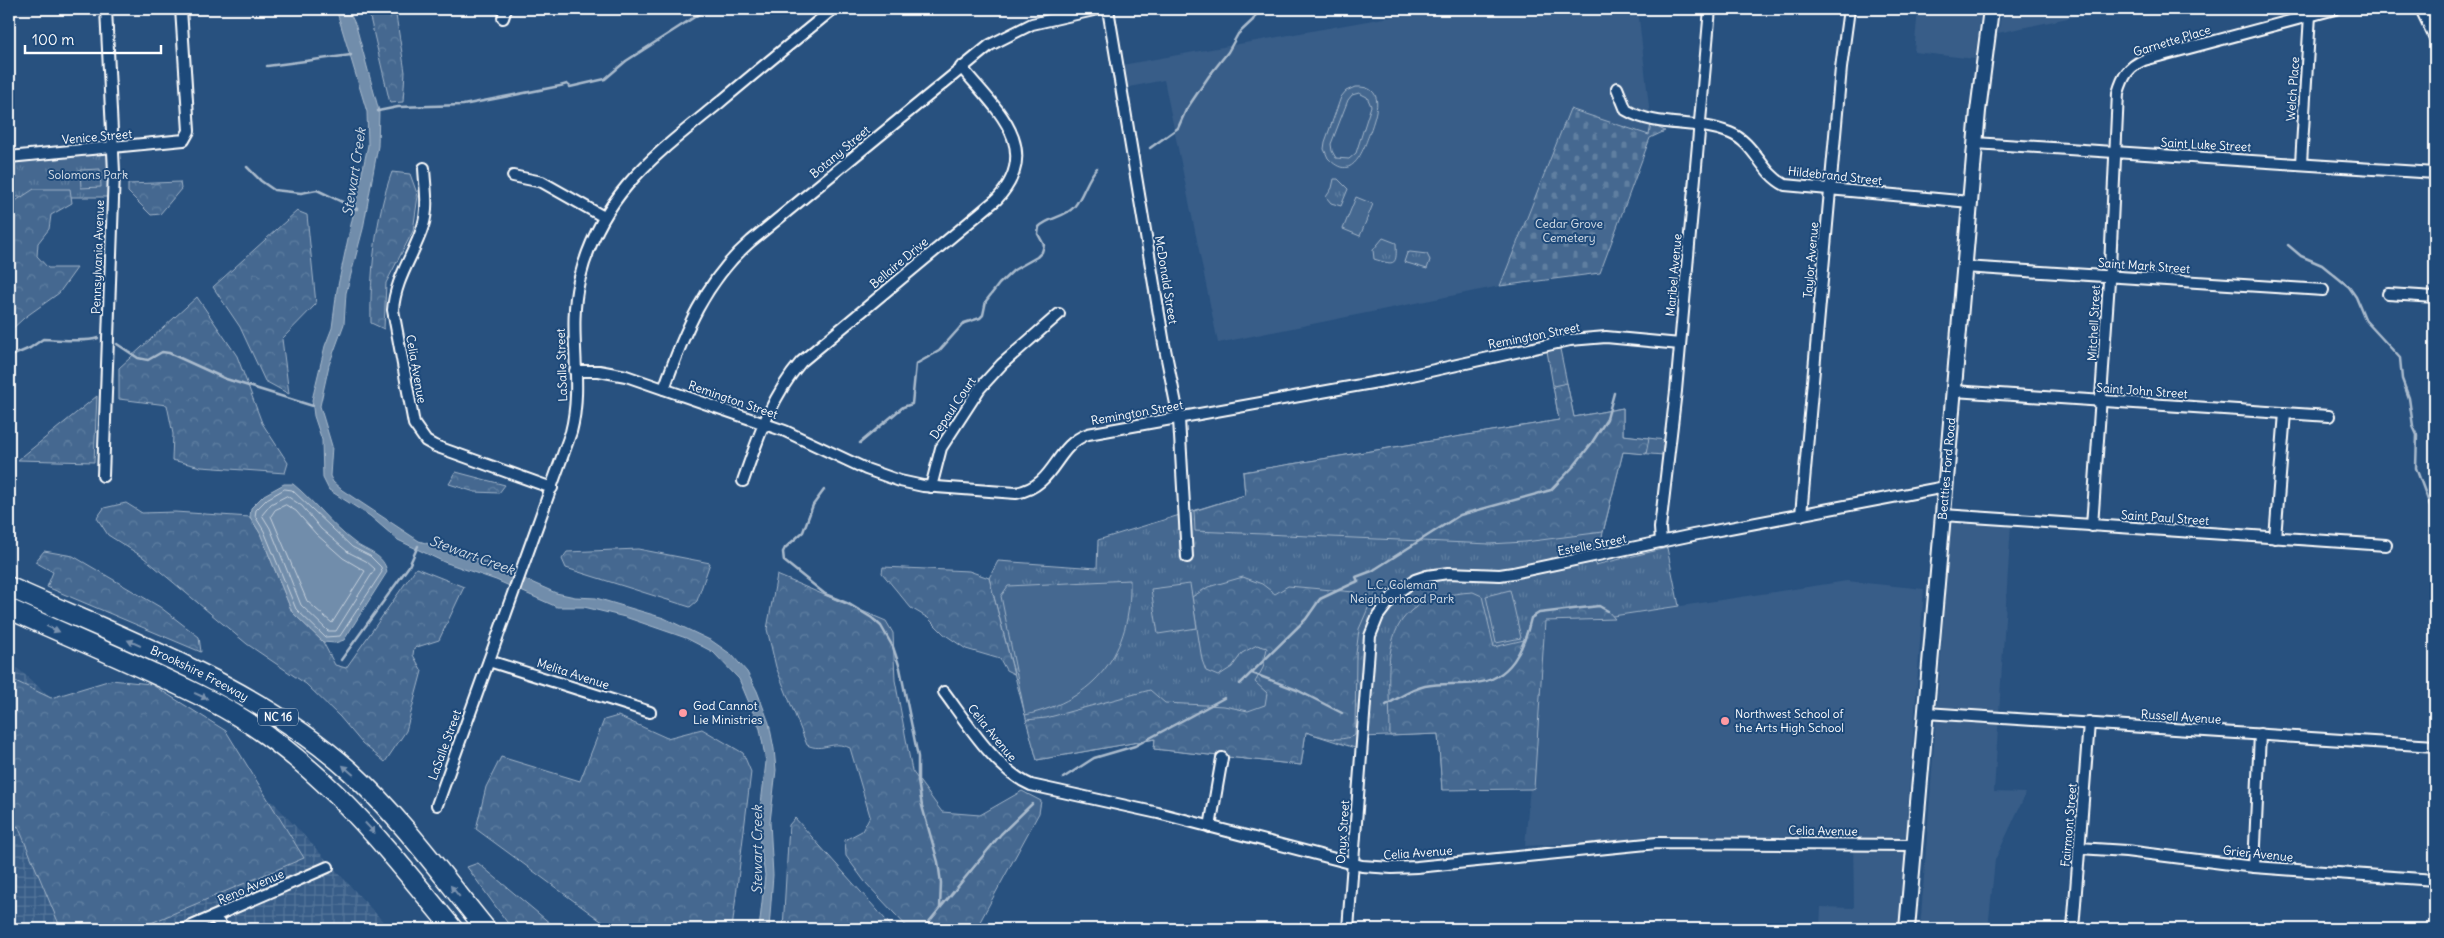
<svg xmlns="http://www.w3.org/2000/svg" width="2444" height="938" viewBox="0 0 2444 938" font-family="Delius,sans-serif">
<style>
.built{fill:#375d88}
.industrial{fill:url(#industrial-grid)}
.grass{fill:url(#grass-tufts);stroke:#a2b4c8}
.forest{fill:url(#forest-crowns);stroke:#a2b4c8}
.cemetery{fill:url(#cemetery-stones);stroke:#a2b4c8}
.pitch{fill:#446890;stroke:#a2b4c8;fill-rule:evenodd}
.water{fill:#718dab;stroke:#aabbcd}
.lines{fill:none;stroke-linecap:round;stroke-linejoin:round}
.shore{stroke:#c6d1dd;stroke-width:1}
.stream{stroke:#aabbcd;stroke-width:2.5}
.street-casing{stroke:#fff;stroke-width:14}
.secondary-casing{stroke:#fff;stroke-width:18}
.highway-casing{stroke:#fff;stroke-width:22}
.street{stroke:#1f4a7a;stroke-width:10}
.secondary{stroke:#1f4a7a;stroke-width:14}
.highway{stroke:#1f4a7a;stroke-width:19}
.oneway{fill:#7992af}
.poi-dot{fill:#ff9aa2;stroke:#1f4a7a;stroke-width:2}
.labels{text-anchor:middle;stroke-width:4;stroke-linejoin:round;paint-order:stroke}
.shield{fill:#1f4a7a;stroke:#bcc9d7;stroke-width:1}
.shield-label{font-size:11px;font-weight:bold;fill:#fff}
.street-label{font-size:12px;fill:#fff;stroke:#1f4a7a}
.park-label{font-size:12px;fill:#dae1e9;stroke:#1f4a7a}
.poi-label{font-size:12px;fill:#fff;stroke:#1f4a7a;text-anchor:start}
.water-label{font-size:14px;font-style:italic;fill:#d4dde6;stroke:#1f4a7a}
</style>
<defs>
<pattern id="industrial-grid" width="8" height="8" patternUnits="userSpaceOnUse" patternTransform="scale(1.25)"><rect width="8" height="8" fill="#375d88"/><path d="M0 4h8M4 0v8" fill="none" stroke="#55759a"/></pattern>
<pattern id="grass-tufts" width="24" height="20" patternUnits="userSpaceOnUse" patternTransform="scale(1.25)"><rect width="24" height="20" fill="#446890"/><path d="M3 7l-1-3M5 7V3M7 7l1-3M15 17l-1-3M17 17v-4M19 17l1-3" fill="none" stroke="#607fa1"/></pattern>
<pattern id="forest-crowns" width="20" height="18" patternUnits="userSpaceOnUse" patternTransform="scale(1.25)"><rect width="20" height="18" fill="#446890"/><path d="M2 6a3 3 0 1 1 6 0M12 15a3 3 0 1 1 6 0" fill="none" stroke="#607fa1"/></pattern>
<pattern id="cemetery-stones" width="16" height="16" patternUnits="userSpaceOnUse" patternTransform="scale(1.25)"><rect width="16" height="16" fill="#446890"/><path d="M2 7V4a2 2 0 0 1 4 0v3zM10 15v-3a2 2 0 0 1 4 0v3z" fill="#607fa1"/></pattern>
</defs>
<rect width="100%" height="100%" fill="#28517f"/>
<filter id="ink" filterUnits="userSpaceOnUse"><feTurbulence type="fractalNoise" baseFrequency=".02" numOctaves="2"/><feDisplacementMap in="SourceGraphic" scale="10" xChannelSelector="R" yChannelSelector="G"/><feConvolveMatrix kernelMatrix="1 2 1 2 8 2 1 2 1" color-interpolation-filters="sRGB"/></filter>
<g filter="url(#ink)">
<g class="built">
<polygon points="1434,9 1638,9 1651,124 1650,135 1570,110 1500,286 1218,343 1164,80 1125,88 1122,65"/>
<polygon points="1918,9 1981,9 1975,59 1914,52"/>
<polygon points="2002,9 2078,9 2077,16 1998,33"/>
<polygon points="1951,520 2011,524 1994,792 2026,793 1995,860 1988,929 1920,929"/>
<polygon points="1847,581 1924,589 1899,929 1830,929 1820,927 1821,907 1854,908 1853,839 1666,839 1525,846 1544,616 1614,616"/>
</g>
<polygon class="industrial" points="9,661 142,777 203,750 274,803 390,929 9,929"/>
<g class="grass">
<polygon points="112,150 111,197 9,197 9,159"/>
<polygon points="1334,179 1338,179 1348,189 1341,206 1331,203 1326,197 1332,188"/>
<path d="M1383 238 1396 243C1397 265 1396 266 1374 259L1373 250Z"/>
<polygon points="1410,252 1427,254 1430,260 1427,269 1404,262 1407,253"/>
<polygon points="1560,349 1574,417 1623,408 1623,435 1665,440 1664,455 1623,452 1595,565 1667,548 1679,606 1613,616 1544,616 1442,790 1438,734 1362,737 1361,750 1306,732 1301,765 1154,749 1155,739 1037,760 989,578 998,561 1097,568 1098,540 1245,495 1243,472 1559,420 1547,351"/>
</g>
<g class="forest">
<polygon points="368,9 395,9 405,72 403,102 390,103"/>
<path d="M392 172 410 174 418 196 413 231 386 283 384 329 371 323C370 275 375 218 392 172Z"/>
<polygon points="180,182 181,189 160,214 151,215 128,192 128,184"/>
<polygon points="34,189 70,189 72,203 51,215 49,229 38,243 37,256 48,268 77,268 59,293 24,318 9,332 9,203 14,202"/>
<polygon points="297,211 307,215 316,304 282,339 289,394 265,381 240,327 213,287"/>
<polygon points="197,297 237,356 262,423 288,463 285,473 201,467 172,460 173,434 167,405 119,399 119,368"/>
<polygon points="1567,383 1574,417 1623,408 1623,435 1649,438 1646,454 1623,452 1603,532 1525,542 1490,544 1195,531 1194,511 1245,495 1243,472 1559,420 1553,386"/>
<polygon points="97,396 94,462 18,460"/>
<polygon points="456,472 505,485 499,493 475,492 449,484"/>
<polygon points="126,503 142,513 175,512 250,517 260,533 292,612 323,642 335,665 346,668 416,568 464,587 439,640 414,648 413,655 422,671 406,731 385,762 362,743 340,717 306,684 247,644 143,557 108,535 97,518 104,508"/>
<polygon points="638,549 710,563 697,601 690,607 566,568 562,559 567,552"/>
<polygon points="44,551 73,556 160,607 199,637 201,652 47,587 53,572 35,562"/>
<polygon points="883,567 969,571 989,578 1014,674 1006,670 1000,659 966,649 944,634 928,618 911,608 882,573"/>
<path d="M777 575 886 621 893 633 895 680 912 771 942 812 980 815 1022 791 1041 801 1039 813 976 929H909L865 882 846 856 845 840 862 831 870 816 850 748C831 739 824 753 807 745L776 667 767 629Z"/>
<path d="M1243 577 1262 584 1275 594 1288 586 1354 592 1369 606 1359 629 1356 654 1355 735C1339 743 1322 737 1306 732L1301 765 1154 749 1155 739 1037 760 1026 720 1046 718 1150 690 1165 703 1224 706 1248 711 1265 705 1267 693 1255 682 1263 668 1267 648 1257 645 1242 653 1232 667 1218 676 1206 671 1202 660 1192 597 1208 587Z"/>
<path d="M1473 592 1482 596 1494 647 1524 640 1531 618 1539 613 1599 606 1608 611 1615 619 1545 621 1534 788 1531 789 1442 790 1438 734 1390 736C1390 659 1372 598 1473 592Z"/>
<polygon points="9,678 51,698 111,680 151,684 226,731 304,858 137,929 61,929 18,826 9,833"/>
<polygon points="618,716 667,738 702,729 743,753 751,772 732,929 612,929 476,829 486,787 501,757 580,781 604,720"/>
<polygon points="795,818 894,929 783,929 789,825"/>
<polygon points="478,863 557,929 512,929 467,867"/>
</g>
<polygon class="cemetery" points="1570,109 1649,135 1651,124 1665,131 1650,138 1600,273 1500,286"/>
<g class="pitch">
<path d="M1355 87C1387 85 1376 114 1370 132 1363 151 1352 184 1328 158L1324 149 1325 142 1341 97 1346 91ZM1359 93 1367 97 1371 106 1356 153 1349 159 1336 158 1332 151 1331 144 1348 100 1352 95Z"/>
<polygon points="100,169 101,187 81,188 80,170"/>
<polygon points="1356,197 1373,204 1360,236 1343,229"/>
<path d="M1130 580C1132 652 1096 700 1025 715L1001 596 1008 586Z"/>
<polygon points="1190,584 1197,628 1158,634 1151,589"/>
<polygon points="1510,590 1521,638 1496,643 1486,596"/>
</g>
<g class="water">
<polygon points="336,9 348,9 356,26 379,111 378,146 363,229 346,293 344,324 329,365 320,406 332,446 330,476 333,482 342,490 419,541 481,560 556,593 575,597 596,598 664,618 712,641 732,655 747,672 757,691 769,723 774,749 776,770 770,822 773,875 769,929 759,929 765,875 759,838 759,820 766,762 760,729 739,679 713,652 686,638 625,617 584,607 557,607 496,580 444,562 398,540 370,516 329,490 323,478 322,440 314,416 312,400 325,346 332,328 337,290 368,145 367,112"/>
<path d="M284 484H293C315 502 332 526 355 543 367 552 384 554 387 572L344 640 335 643 323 642 292 612 260 533 250 517 251 508 264 495Z"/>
</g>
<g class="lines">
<g class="shore">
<polygon points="285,489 292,490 352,547 370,556 381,567 382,572 340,636 325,637 296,609 264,531 255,516 256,510 267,499"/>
<polygon points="287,496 302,506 321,529 348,552 366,561 375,569 336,631 328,631 301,605 270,528 262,515 271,504"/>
<polygon points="286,505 296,511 316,534 343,558 365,571 332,623 307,601 271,516 275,510"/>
</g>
<g class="stream">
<polyline points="267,66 351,55"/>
<polyline points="378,111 398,107 463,105 560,86 567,84 570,87 605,79 626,61 707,9"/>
<polyline points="1150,148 1178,128 1186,110 1209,76 1228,52 1238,34 1253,20 1259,9"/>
<polyline points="247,167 261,181 274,190 301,193 317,190 357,209"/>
<polyline points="2288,245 2301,256 2322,265 2349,287 2356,297 2366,321 2400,358 2402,379 2409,398 2413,426 2417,435 2416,468 2434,516 2430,536 2435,556"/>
<polyline points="117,344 138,358 148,360 162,352 169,353 226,379 313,406"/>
<path d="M9 357 30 348 43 339C57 339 85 343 98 338"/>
<path d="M860 443 903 407 912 404 916 364 939 351 964 323 980 318 983 315 986 301 999 284 1014 270 1037 257 1042 252 1044 245 1038 234 1039 227C1049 217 1064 218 1074 207 1084 195 1086 180 1097 168"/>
<polyline points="824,490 813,505 803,532 785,548 783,552 784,561 825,594 849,604 872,618 881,626 893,647 900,668 918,757 918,781 922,806 938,862 941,883 940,908"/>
<polyline points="341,660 409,566 418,546"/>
<polyline points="1252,673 1297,690 1342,713"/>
<polyline points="1240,684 1306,619 1320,599 1358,581 1356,577 1372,571 1460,515 1551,490 1574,466 1591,444 1607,419 1614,393"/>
<path d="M1386 705C1399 698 1411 689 1425 686 1441 683 1459 685 1475 683 1511 680 1524 648 1531 618L1539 613 1599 606 1608 611"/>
<polyline points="1063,778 1094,758 1135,746 1224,698"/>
<polyline points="923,929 1001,834 1032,804"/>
</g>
<g class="street-casing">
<g id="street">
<polyline points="1108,9 1164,344 1179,419 1187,557"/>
<polyline points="2421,9 2435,38"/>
<polyline points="503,18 506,9"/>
<path d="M1617 88 1626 110C1658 129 1696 119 1730 133 1755 143 1761 173 1785 185L1970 202"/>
<polyline points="1975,143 2435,173"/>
<polyline points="9,157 184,140 189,131 181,9"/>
<polyline points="2301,163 2310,15"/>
<path d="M424 168C425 188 429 207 423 226 414 255 395 279 393 310L414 424 426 441 435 446 552 488"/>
<polyline points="513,176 542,182 604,217"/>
<polyline points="1964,267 2323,290"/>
<polyline points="2388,294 2435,297"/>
<path d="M575 371H599L626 376 785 431 866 469 900 481 923 486 1016 493C1056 486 1054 446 1088 434L1394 379 1570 340 1606 337 1680 344"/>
<path d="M664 389C684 332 705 281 751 241L990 45 1032 24 1098 9"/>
<polyline points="1954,391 2329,416"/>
<polyline points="103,476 114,172 106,9"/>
<path d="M743 481C758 438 771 397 801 362L997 199C1044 148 995 108 961 67"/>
<polyline points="931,487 941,448 980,388 1002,364 1059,314"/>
<polyline points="1801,515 1841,68 1849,9"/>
<polyline points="1943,515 2386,545"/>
<path d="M2092 526 2110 267 2118 93C2123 76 2128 67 2144 60L2335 9"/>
<polyline points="2275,538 2285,413"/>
<polyline points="1661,542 1660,528 1676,391 1710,9"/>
<polyline points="489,661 650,712"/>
<path d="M944 692C967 723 996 770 1031 785L1158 813 1362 866 1392 868 1417 867 1657 843 1914 845"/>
<polyline points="1926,713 2435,746"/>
<path d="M437 805 571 432C584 382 567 331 579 281 600 194 654 156 719 103 757 71 795 40 833 9"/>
<polyline points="1210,827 1222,758"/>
<polyline points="2079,848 2126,851 2254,867 2435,880"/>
<polyline points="2254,867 2260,734"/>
<polyline points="214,917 224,929"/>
<polyline points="185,929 328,867"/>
<polyline points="1348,929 1370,636 1378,616 1394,595 1415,580 1427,576 1448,573 1500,575 1513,573 1693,535 1945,487"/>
<polyline points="2073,929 2089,723"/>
</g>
</g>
<g class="secondary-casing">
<g id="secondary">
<path id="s1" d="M1907 929 1978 111 1991 9"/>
</g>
</g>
<g class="highway-casing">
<g id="highway">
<path id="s2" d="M9 587C124 639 256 686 350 771 401 818 442 875 486 929"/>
<path d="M9 609C75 639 144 667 209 700 312 752 382 842 453 929"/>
</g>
</g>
<use href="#street" class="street"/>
<use href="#secondary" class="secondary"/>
<use href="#highway" class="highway"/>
</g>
<defs><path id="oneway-solid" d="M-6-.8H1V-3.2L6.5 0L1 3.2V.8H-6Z" transform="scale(1.25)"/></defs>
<g class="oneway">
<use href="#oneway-solid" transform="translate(53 629) rotate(24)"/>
<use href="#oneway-solid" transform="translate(134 643) rotate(-156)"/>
<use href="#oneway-solid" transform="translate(201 696) rotate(24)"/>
<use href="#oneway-solid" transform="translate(348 770) rotate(-139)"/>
<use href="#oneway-solid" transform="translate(370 828) rotate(47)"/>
<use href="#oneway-solid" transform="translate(455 891) rotate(-129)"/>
</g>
</g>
<g class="poi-dot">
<circle cx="683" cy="713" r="5"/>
<circle cx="1725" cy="721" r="5"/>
</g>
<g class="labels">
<rect class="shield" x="258" y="708.5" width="40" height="17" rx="4"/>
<g class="shield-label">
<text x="278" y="721">NC 16</text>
</g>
<g class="street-label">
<text transform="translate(2172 41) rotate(-17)" y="4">Garnette Place</text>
<text transform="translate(2293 89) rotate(-86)" y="4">Welch Place</text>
<text transform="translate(97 137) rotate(-5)" y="4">Venice Street</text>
<text transform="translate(2206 145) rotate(3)" y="4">Saint Luke Street</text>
<text transform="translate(840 152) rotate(-40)" y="4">Botany Street</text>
<text transform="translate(1835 176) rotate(6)" y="4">Hildebrand Street</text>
<text transform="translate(98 257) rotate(-88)" y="4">Pennsylvania Avenue</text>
<text transform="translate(1811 260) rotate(-85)" y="4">Taylor Avenue</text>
<text transform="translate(899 263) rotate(-40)" y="4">Bellaire Drive</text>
<text transform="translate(2144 266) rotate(4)" y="4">Saint Mark Street</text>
<text transform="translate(1674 275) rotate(-85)" y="4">Maribel Avenue</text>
<text transform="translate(1166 280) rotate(81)" y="4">McDonald Street</text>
<text transform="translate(2094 323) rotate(-87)" y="4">Mitchell Street</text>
<text transform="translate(1534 336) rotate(-11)" y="4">Remington Street</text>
<text transform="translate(562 365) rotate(-92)" y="4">LaSalle Street</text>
<text transform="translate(416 369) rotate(80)" y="4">Celia Avenue</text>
<text transform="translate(2142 391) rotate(4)" y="4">Saint John Street</text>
<text transform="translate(733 400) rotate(19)" y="4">Remington Street</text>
<text transform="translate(953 408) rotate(-56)" y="4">Depaul Court</text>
<text transform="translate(1137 413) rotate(-10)" y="4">Remington Street</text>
<text dy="4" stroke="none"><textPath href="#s1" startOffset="462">Beatties Ford Road</textPath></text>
<text transform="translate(2165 518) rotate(4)" y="4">Saint Paul Street</text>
<text transform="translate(1592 545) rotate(-11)" y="4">Estelle Street</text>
<text dy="4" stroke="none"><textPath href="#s2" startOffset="209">Brookshire Freeway</textPath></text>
<text transform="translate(573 674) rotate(18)" y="4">Melita Avenue</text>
<text transform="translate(2181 717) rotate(4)" y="4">Russell Avenue</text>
<text transform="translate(992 733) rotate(51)" y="4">Celia Avenue</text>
<text transform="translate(445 745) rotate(-70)" y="4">LaSalle Street</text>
<text transform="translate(2069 825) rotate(-85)" y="4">Fairmont Street</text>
<text transform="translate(1823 831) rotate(1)" y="4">Celia Avenue</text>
<text transform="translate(1343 832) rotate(-86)" y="4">Onyx Street</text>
<text transform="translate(1418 853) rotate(-4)" y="4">Celia Avenue</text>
<text transform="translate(2258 854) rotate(6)" y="4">Grier Avenue</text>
<text transform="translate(251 887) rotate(-23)" y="4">Reno Avenue</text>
</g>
<g class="park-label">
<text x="88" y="179">Solomons Park</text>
<text x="1569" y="228">Cedar Grove<tspan x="1569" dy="14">Cemetery</tspan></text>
<text x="1402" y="589">L.C. Coleman<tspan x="1402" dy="14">Neighborhood Park</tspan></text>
</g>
<g class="poi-label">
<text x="693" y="710">God Cannot<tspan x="693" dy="14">Lie Ministries</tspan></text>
<text x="1735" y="718">Northwest School of<tspan x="1735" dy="14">the Arts High School</tspan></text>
</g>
<g class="water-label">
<text transform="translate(354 172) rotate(-81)" y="5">Stewart Creek</text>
<text transform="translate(472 555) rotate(20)" y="5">Stewart Creek</text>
<text transform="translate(757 850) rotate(-90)" y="5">Stewart Creek</text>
</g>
</g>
<rect width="2444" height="938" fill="none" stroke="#1f4a7a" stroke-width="30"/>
<rect x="15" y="15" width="2414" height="908" fill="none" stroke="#fff" stroke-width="2" filter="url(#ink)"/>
<path d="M25 45v8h136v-8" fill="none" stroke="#ffffff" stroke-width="2.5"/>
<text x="32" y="45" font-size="15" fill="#ffffff" stroke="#1f4a7a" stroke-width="4" paint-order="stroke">100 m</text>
</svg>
